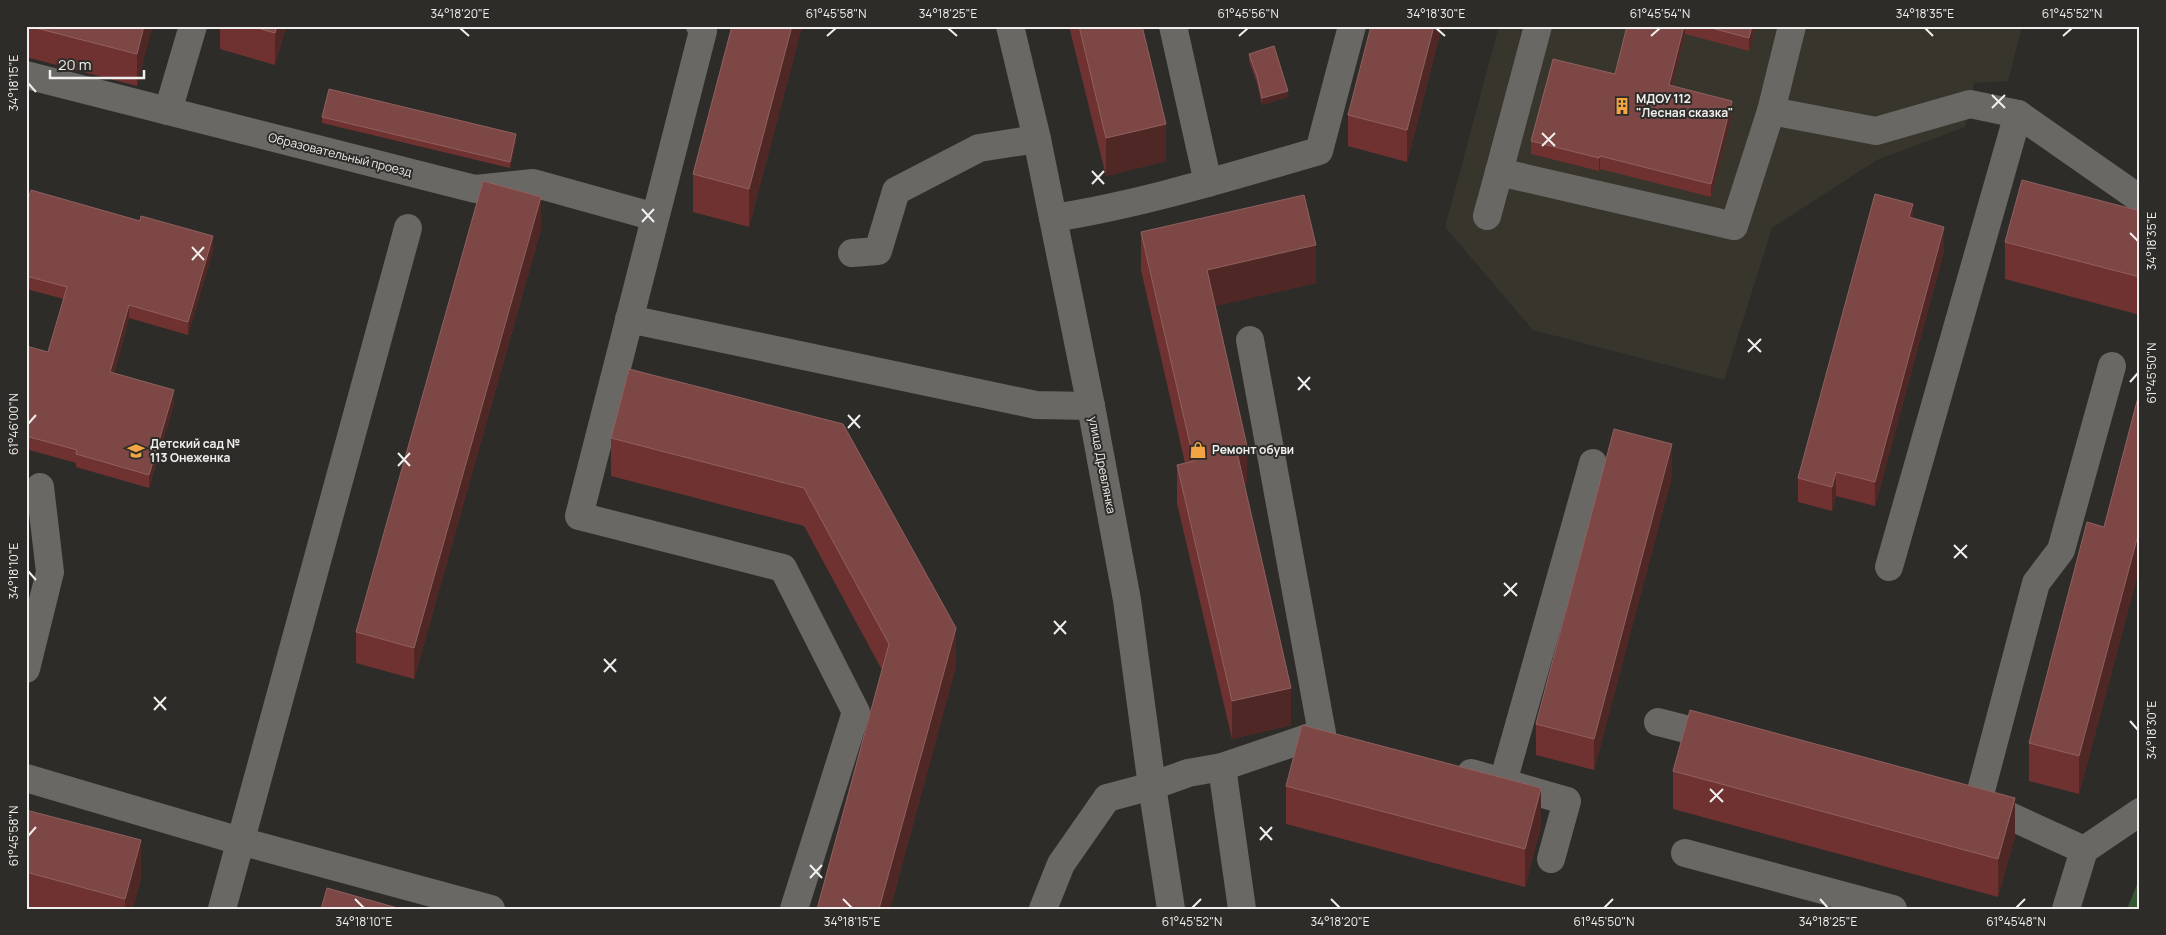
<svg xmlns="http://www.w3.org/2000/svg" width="2166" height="935" viewBox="0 0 2166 935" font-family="Manrope,sans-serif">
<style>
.built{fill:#38352c}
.green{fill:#395632}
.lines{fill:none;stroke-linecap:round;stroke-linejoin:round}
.minor{stroke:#696865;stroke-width:28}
.wall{fill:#6f3231}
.shaded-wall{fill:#4f2725}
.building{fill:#7d4745;stroke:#8f6160}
.ticks{fill:none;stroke:#f0efed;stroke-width:2}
.labels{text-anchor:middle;stroke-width:4;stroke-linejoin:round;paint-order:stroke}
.poi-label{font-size:12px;font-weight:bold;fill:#f0efed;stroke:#2d2c29;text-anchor:start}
.street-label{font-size:12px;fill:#f0efed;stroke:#2d2c29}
.neatline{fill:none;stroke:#f0efed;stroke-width:2}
.ticks-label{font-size:12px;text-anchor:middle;fill:#f0efed}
</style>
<rect width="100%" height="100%" fill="#2d2c29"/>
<polygon class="built" points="1499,26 2022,26 2008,81 1974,83 1965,127 1877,160 1772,228 1724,380 1533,330 1445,227"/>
<polygon class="green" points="2140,877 2140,909 2127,909"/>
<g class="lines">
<g class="minor">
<polyline points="700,26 703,31 579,516 783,568 856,712 794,909"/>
<polyline points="1010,26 1037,139 1091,406 1127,600 1152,786 1171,909"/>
<polyline points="1173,26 1208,183"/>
<polyline points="26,75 475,189 533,183 655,217"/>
<polyline points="168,111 193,26"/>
<polyline points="1771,111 1792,26"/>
<polyline points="1499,172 1538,26"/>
<polyline points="1487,216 1499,172 1734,226 1771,111 1876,131 1970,104 2018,114 2140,199"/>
<path d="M1053 218C1143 204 1232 176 1319 151L1352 26"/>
<polyline points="852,253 878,251 896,191 979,148 1037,139"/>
<polyline points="629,319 1036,405 1091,406"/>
<polyline points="1889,567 2018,114"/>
<polyline points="26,669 50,572 40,487"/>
<polyline points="1658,722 1721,738"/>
<polyline points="1222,767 1242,909"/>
<polyline points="1471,773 1503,782 1593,463"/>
<polyline points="26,778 240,841 491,909"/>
<polyline points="1505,783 1567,801 1551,859"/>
<polyline points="1978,802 2036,583 2061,550 2112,366"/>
<polyline points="1981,803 2084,850 2140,812"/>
<polyline points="1685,853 1893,909"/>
<polyline points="222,909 408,228"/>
<polyline points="1043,909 1061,864 1107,798 1152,786 1188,773 1222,767 1322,733 1250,340"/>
<polyline points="2066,909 2084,850"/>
</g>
</g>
<g class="wall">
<polygon points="26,26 152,26 137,86 26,57"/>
<polygon points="220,26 286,26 275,65 220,49"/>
<polygon points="732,26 802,26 749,227 693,212 693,174"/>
<polygon points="1069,26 1142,26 1166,161 1106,176"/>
<polygon points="1442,26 1407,162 1348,146 1348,115"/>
<polygon points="1627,26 1756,26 1749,51 1685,34 1672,86 1732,115 1711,197 1600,169 1599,171 1531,154 1531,141 1615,74"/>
<polygon points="1249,54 1288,97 1262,105 1257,83 1249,61"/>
<polygon points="322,117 516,141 510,168 322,123"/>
<polygon points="26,205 213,250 188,335 129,318 114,373 174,403 149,488 76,467 76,463 26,449 26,346 48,352 64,299 26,289"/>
<polygon points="2140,211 2140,315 2005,279 2005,242"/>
<polygon points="1913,218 1944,251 1875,506 1836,496 1832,511 1798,502 1798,478"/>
<polygon points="541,229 414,679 356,663 356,632"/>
<polygon points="1141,232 1316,283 1215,306 1247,483 1244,484 1291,725 1232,739 1177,503 1177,465 1185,463 1141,270"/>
<polygon points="2140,390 2140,573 2138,573 2079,794 2029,781 2029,743 2104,527"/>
<polygon points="843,424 956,666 890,909 817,909 882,670 804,526 611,476 611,438"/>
<polygon points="1672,476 1594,770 1536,755 1536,724"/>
<polygon points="1673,771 2015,836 1998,897 1673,809"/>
<polygon points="1286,786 1541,826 1525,887 1286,824"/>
<polygon points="26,810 141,878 133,909 26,909"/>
</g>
<g class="shaded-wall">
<polygon points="144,26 152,26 152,28 137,86 137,54"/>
<polygon points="277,26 286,26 275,65 275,33"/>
<polygon points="792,26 802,26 749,227 749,189"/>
<polygon points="1434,26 1442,26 1407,162 1407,130"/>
<polygon points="1684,26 1685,26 1685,34 1669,98 1669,85"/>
<polygon points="1752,26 1756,26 1749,51 1749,38"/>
<polygon points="1288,91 1288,97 1262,105 1262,98"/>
<polygon points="1732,101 1732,115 1711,197 1711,184"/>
<polygon points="1166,124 1166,161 1106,176 1106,138"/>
<polygon points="516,134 516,141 510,168 510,162"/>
<polygon points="1600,156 1600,169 1599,171 1599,158"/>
<polygon points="541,197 541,229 414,679 414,648"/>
<polygon points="1913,204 1913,228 1909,217"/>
<polygon points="1944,227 1944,251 1875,506 1875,482"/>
<polygon points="213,236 213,250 188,335 188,322"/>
<polygon points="1316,245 1316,283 1207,308 1207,270"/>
<polygon points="129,305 129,318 110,385 110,372"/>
<polygon points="174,390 174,403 149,488 149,475"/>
<polygon points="1672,444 1672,476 1594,770 1594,739"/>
<polygon points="1247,446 1247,483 1236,486 1236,448"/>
<polygon points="1836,472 1836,496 1832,511 1832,487"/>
<polygon points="2138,535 2138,573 2079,794 2079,756"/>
<polygon points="956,628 956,666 890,909 879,909"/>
<polygon points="1291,688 1291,725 1232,739 1232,701"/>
<polygon points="1541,788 1541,826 1525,887 1525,849"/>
<polygon points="2015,798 2015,836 1998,897 1998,859"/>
<polygon points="141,840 141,878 133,909 125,909 125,899"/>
</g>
<g class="building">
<polygon points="28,26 144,26 137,54"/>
<polygon points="251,26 277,26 275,33"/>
<polygon points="732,26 792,26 749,189 693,174"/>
<polygon points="1079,26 1142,26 1166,124 1106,138"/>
<polygon points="1371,26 1434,26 1407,130 1348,115"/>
<polygon points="1627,26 1684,26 1669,85 1732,101 1711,184 1600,156 1599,158 1531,141 1553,59 1615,74"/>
<polygon points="1704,26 1752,26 1749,38"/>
<polygon points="1274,46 1288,91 1262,98 1257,76 1249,54"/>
<polygon points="329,89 516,134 510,162 322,117"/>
<polygon points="2022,180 2140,211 2140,277 2005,242"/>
<polygon points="483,181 541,197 414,648 356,632"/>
<polygon points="31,190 140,221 141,216 213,236 188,322 129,305 110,372 174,390 149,475 76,454 77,450 26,436 26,346 48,352 67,287 26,276 26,205"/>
<polygon points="1875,194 1913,204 1909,217 1944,227 1875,482 1836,472 1832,487 1798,478"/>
<polygon points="1304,195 1316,245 1207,270 1247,446 1236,448 1291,688 1232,701 1177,465 1194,461 1141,232"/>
<polygon points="629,369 843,424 956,628 879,909 817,909 889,644 804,488 611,438"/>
<polygon points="2140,390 2140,536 2138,535 2079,756 2029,743 2087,522 2104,527"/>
<polygon points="1614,429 1672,444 1594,739 1536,724"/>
<polygon points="1690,710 2015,798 1998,859 1673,771"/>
<polygon points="1302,725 1541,788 1525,849 1286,786"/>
<polygon points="26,810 141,840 125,899 26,872"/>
<polygon points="327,888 401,909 321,909"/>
</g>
<path class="ticks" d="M460 28 469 36M948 28 957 36M1436 28 1445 36M1925 28 1933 36M827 36 836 28M1239 36 1248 28M1651 36 1660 28M2063 36 2072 28M28 83 36 92M1992 95 2005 108M1992 108 2005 95M1542 133 1555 146M1542 146 1555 133M1092 171 1104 184M1092 184 1104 171M642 209 654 222M642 222 654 209M2130 233 2138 241M192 247 204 260M192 260 204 247M1748 339 1761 352M1748 352 1761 339M1298 377 1310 390M2130 382 2138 373M1298 390 1310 377M848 415 860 428M28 424 36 415M848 428 860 415M398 453 410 466M398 466 410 453M1954 545 1967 558M1954 558 1967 545M28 571 36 580M1504 583 1517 596M1504 596 1517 583M1054 621 1066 634M1054 634 1066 621M604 659 616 672M604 672 616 659M154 697 166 710M154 710 166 697M2130 721 2138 730M1710 789 1723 802M1710 802 1723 789M1260 827 1272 840M28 836 36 827M1260 840 1272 827M810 865 822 878M810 878 822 865M355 899 364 908M843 899 852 908M1331 899 1340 908M1820 899 1828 908M1192 908 1201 899M1604 908 1613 899M2016 908 2025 899"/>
<defs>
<g id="building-bare" transform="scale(1.35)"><path d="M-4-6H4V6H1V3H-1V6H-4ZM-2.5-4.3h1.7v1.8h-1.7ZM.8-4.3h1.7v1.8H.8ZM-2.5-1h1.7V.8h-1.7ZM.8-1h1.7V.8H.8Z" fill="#f3a443" stroke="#2d2c29" stroke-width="2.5" paint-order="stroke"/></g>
<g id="shop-bare" transform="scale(1.35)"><path d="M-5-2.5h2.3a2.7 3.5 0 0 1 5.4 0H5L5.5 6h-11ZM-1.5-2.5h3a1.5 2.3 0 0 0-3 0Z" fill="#f3a443" stroke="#2d2c29" stroke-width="2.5" paint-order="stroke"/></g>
<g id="school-bare" transform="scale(1.35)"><path d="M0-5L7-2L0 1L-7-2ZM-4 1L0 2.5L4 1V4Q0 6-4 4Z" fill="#f3a443" stroke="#2d2c29" stroke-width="2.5" paint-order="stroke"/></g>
</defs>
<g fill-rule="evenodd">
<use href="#building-bare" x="1622" y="106"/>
<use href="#shop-bare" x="1198" y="450"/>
<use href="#school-bare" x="136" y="451"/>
</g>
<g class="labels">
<g class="poi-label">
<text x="1636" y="103">МДОУ 112<tspan x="1636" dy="14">"Лесная сказка"</tspan></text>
<text x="150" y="448">Детский сад №<tspan x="150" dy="14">113 Онеженка</tspan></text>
<text x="1212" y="454">Ремонт обуви</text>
</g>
<g class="street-label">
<text transform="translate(340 155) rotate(14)" y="4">Образовательный проезд</text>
<text transform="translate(1102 465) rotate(79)" y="4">улица Древлянка</text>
</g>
</g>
<rect width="2166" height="935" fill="none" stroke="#2d2c29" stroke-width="55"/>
<path d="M50 70v8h94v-8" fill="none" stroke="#f0efed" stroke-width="2.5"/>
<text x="58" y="70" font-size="15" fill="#f0efed" stroke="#2d2c29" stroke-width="4" paint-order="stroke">20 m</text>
<rect x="28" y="28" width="2110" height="880" class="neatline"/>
<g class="ticks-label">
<text x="460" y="18">34°18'20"E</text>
<text x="836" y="18">61°45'58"N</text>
<text x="948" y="18">34°18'25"E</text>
<text x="1248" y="18">61°45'56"N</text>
<text x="1436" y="18">34°18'30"E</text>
<text x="1660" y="18">61°45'54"N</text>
<text x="1925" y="18">34°18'35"E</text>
<text x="2072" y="18">61°45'52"N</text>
<text transform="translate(14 83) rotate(-90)" y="4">34°18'15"E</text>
<text transform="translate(2152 241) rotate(-90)" y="4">34°18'35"E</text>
<text transform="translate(2152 373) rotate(-90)" y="4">61°45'50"N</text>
<text transform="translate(14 424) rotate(-90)" y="4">61°46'00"N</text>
<text transform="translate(14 571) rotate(-90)" y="4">34°18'10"E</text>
<text transform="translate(2152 730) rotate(-90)" y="4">34°18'30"E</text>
<text transform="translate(14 836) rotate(-90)" y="4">61°45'58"N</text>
<text x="364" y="926">34°18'10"E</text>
<text x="852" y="926">34°18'15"E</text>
<text x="1192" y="926">61°45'52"N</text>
<text x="1340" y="926">34°18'20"E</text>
<text x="1604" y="926">61°45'50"N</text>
<text x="1828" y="926">34°18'25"E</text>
<text x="2016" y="926">61°45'48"N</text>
</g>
</svg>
